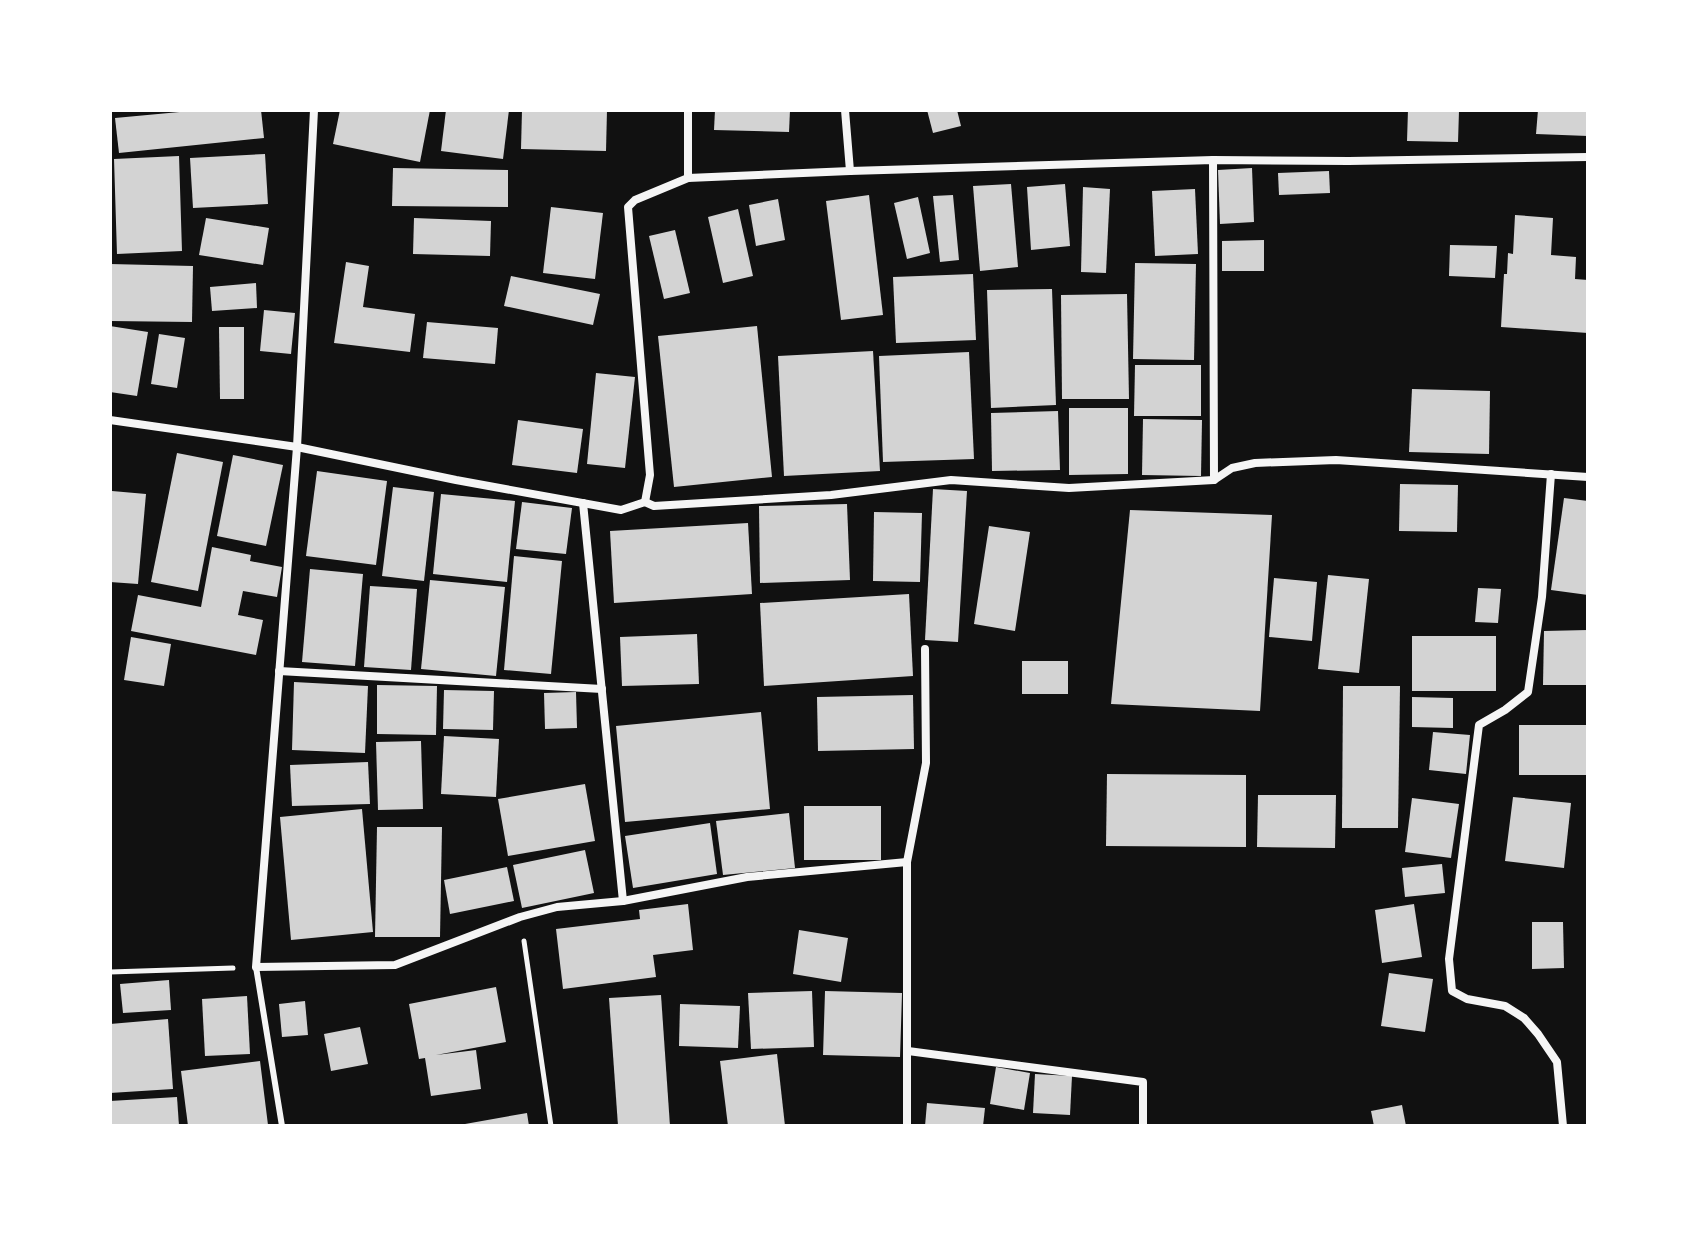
<svg xmlns="http://www.w3.org/2000/svg" width="1698" height="1236" viewBox="0 0 1698 1236" font-family="'Source Sans 3',sans-serif">
<style>
.building{fill:#d3d3d3}
.lines{fill:none;stroke-linecap:round;stroke-linejoin:round}
.path{stroke:#f5f5f5;stroke-width:5}
.service{stroke:#f5f5f5;stroke-width:6}
.minor{stroke:#f5f5f5;stroke-width:8}
</style>
<rect width="100%" height="100%" fill="#111"/>
<g class="building">
<polygon points="201,110 261,110 264,138 119,153 115,118"/>
<polygon points="340,110 430,110 420,162 333,144"/>
<polygon points="446,110 509,110 503,159 441,151"/>
<polygon points="522,110 607,110 606,151 521,149"/>
<polygon points="715,110 790,110 789,132 714,130"/>
<polygon points="927,110 957,110 961,126 933,133"/>
<polygon points="1408,110 1459,110 1458,142 1407,141"/>
<polygon points="1538,110 1588,110 1588,136 1536,134"/>
<polygon points="265,154 268,204 193,208 190,158"/>
<polygon points="179,156 182,251 117,254 114,159"/>
<polygon points="393,168 508,170 508,207 392,206"/>
<polygon points="1252,168 1254,222 1220,224 1218,170"/>
<polygon points="1329,171 1330,193 1279,195 1278,173"/>
<polygon points="1011,184 1018,267 980,271 973,186"/>
<polygon points="1065,184 1070,246 1031,250 1027,187"/>
<polygon points="1083,187 1110,189 1106,273 1081,272"/>
<polygon points="1195,189 1198,254 1155,256 1152,191"/>
<polygon points="869,195 883,315 841,320 826,201"/>
<polygon points="953,195 959,260 940,262 933,196"/>
<polygon points="918,197 930,253 907,259 894,203"/>
<polygon points="778,199 785,240 756,246 749,205"/>
<polygon points="551,207 603,213 595,279 543,273"/>
<polygon points="738,209 753,276 723,283 708,217"/>
<polygon points="1515,215 1553,218 1551,255 1576,257 1575,279 1588,280 1588,333 1501,327 1504,274 1507,274 1508,253 1513,254"/>
<polygon points="206,218 269,228 263,265 199,255"/>
<polygon points="414,218 491,221 490,256 413,254"/>
<polygon points="675,230 690,293 664,299 649,236"/>
<polygon points="1264,240 1264,271 1222,271 1222,241"/>
<polygon points="1450,245 1497,246 1495,278 1449,276"/>
<polygon points="346,262 369,266 363,307 415,314 410,352 334,343"/>
<polygon points="1135,263 1196,264 1194,360 1133,359"/>
<polygon points="110,264 193,266 192,322 110,321"/>
<polygon points="973,274 976,340 896,343 893,277"/>
<polygon points="511,276 600,294 593,325 504,306"/>
<polygon points="256,283 257,308 212,311 210,287"/>
<polygon points="1052,289 1056,405 991,408 987,290"/>
<polygon points="1127,294 1129,399 1062,399 1061,295"/>
<polygon points="264,310 295,313 291,354 260,351"/>
<polygon points="427,322 498,328 495,364 423,358"/>
<polygon points="110,326 148,332 137,396 110,392"/>
<polygon points="757,326 772,477 674,487 658,336"/>
<polygon points="219,327 244,327 244,399 220,399"/>
<polygon points="159,334 185,338 177,388 151,384"/>
<polygon points="873,351 880,471 784,476 778,356"/>
<polygon points="969,352 974,459 883,462 879,356"/>
<polygon points="1135,365 1201,365 1201,416 1134,416"/>
<polygon points="596,373 635,377 625,468 587,464"/>
<polygon points="1412,389 1490,391 1489,454 1409,452"/>
<polygon points="1069,408 1128,408 1128,474 1069,475"/>
<polygon points="1058,411 1060,470 992,471 991,413"/>
<polygon points="1143,419 1202,420 1201,476 1142,475"/>
<polygon points="518,420 583,429 577,473 512,465"/>
<polygon points="177,453 223,462 198,591 151,582"/>
<polygon points="233,455 283,465 266,546 217,536"/>
<polygon points="317,471 387,481 376,565 306,556"/>
<polygon points="1400,484 1458,485 1457,532 1399,531"/>
<polygon points="393,487 434,492 424,581 382,576"/>
<polygon points="933,489 967,491 958,642 925,640"/>
<polygon points="112,491 146,494 138,584 110,582"/>
<polygon points="441,494 515,501 507,582 433,574"/>
<polygon points="1564,498 1588,501 1588,595 1551,590"/>
<polygon points="522,502 572,508 566,554 516,549"/>
<polygon points="847,504 850,580 760,583 759,506"/>
<polygon points="1130,510 1272,515 1260,711 1111,704"/>
<polygon points="874,512 922,513 920,582 873,581"/>
<polygon points="748,523 752,594 614,603 610,531"/>
<polygon points="989,526 1030,532 1015,631 974,624"/>
<polygon points="212,547 251,555 250,561 282,567 277,597 243,591 238,615 263,620 256,655 131,631 138,595 201,607"/>
<polygon points="514,556 562,561 551,674 504,670"/>
<polygon points="310,569 363,574 355,666 302,662"/>
<polygon points="1328,575 1369,579 1359,673 1318,669"/>
<polygon points="1274,578 1317,582 1312,641 1269,637"/>
<polygon points="430,580 505,587 496,676 421,669"/>
<polygon points="370,586 417,589 411,670 364,667"/>
<polygon points="1478,588 1501,589 1498,623 1475,622"/>
<polygon points="909,594 913,676 764,686 760,603"/>
<polygon points="1588,630 1588,685 1543,685 1544,631"/>
<polygon points="697,634 699,684 622,686 620,637"/>
<rect x="1412" y="636" width="84" height="55"/>
<polygon points="131,637 171,644 164,686 124,680"/>
<rect x="1022" y="661" width="46" height="33"/>
<polygon points="294,682 368,686 365,753 292,750"/>
<polygon points="377,685 437,686 436,735 377,734"/>
<polygon points="1343,686 1400,686 1398,828 1342,828"/>
<polygon points="444,690 494,691 493,730 443,729"/>
<polygon points="576,692 577,728 545,729 544,693"/>
<polygon points="913,695 914,749 818,751 817,697"/>
<polygon points="1412,697 1453,698 1453,728 1412,727"/>
<polygon points="761,712 770,809 625,822 616,726"/>
<rect x="1519" y="725" width="69" height="50"/>
<polygon points="1433,732 1470,735 1466,774 1429,770"/>
<polygon points="444,736 499,739 496,797 441,794"/>
<polygon points="421,741 423,809 378,810 376,742"/>
<polygon points="368,762 370,804 292,806 290,765"/>
<polygon points="1107,774 1246,775 1246,847 1106,846"/>
<polygon points="585,784 595,841 508,856 498,799"/>
<polygon points="1258,795 1336,795 1335,848 1257,847"/>
<polygon points="1513,797 1571,803 1564,868 1505,861"/>
<polygon points="1412,798 1459,804 1451,858 1405,852"/>
<rect x="804" y="806" width="77" height="54"/>
<polygon points="362,809 373,932 291,940 280,817"/>
<polygon points="789,813 795,868 723,875 716,821"/>
<polygon points="710,823 717,874 633,888 625,836"/>
<polygon points="377,827 442,827 440,937 375,937"/>
<polygon points="585,850 594,893 522,908 513,865"/>
<polygon points="1442,864 1445,893 1405,897 1402,868"/>
<polygon points="507,867 514,901 450,914 444,880"/>
<polygon points="688,904 693,950 653,955 656,977 563,989 556,929 640,919 639,910"/>
<polygon points="1414,904 1422,957 1382,963 1375,910"/>
<polygon points="1532,922 1563,922 1564,968 1532,969"/>
<polygon points="799,930 848,938 841,982 793,974"/>
<polygon points="1389,973 1433,979 1425,1032 1381,1026"/>
<polygon points="169,980 171,1010 123,1013 120,984"/>
<polygon points="496,987 506,1042 436,1055 476,1050 481,1089 431,1096 425,1058 419,1059 409,1004"/>
<polygon points="812,991 814,1047 751,1049 748,993"/>
<polygon points="825,991 902,993 900,1057 823,1055"/>
<polygon points="661,995 670,1126 618,1126 609,998"/>
<polygon points="247,996 250,1054 205,1056 202,999"/>
<polygon points="305,1001 308,1035 282,1037 279,1004"/>
<polygon points="680,1004 740,1006 738,1048 679,1046"/>
<polygon points="168,1019 173,1089 110,1093 110,1024"/>
<polygon points="360,1027 368,1064 331,1071 324,1034"/>
<polygon points="777,1054 785,1126 728,1126 720,1061"/>
<polygon points="260,1061 268,1125 188,1126 181,1071"/>
<polygon points="996,1067 1030,1073 1024,1110 990,1104"/>
<polygon points="1035,1074 1072,1076 1070,1115 1033,1113"/>
<polygon points="177,1097 179,1126 110,1126 110,1101"/>
<polygon points="927,1103 985,1108 983,1126 925,1126"/>
<polygon points="1402,1105 1406,1126 1374,1126 1371,1111"/>
<polygon points="527,1113 529,1126 465,1126 465,1124"/>
</g>
<g class="lines">
<g class="path">
<polyline points="524,941 551,1126"/>
<polyline points="110,972 233,968"/>
</g>
<polyline class="service" points="256,967 282,1126"/>
<g class="minor">
<polyline points="314,110 297,447 256,967 395,965 520,917 557,907 623,901 747,877 907,862"/>
<polyline points="845,110 850,171"/>
<polyline points="1213,160 1214,480"/>
<polyline points="688,178 688,110"/>
<polyline points="110,420 297,447 456,480 621,510 645,502"/>
<polyline points="1551,474 1542,597 1528,692 1505,710 1479,725 1449,959 1452,991 1467,999 1505,1006 1524,1018 1538,1034 1557,1062 1563,1126"/>
<polyline points="645,502 650,475 628,207 635,200 688,178 850,171 1213,160 1349,161 1588,157"/>
<polyline points="645,502 654,506 831,495 951,480 1069,488 1214,480 1232,468 1255,463 1336,460 1588,477"/>
<polyline points="583,503 623,901"/>
<polyline points="279,671 602,689"/>
<polyline points="908,1051 1143,1082 1143,1126"/>
<polyline points="907,1126 907,862 926,763 925,649"/>
</g>
</g>
<rect width="1698" height="1236" fill="none" stroke="#ffffff" stroke-width="224"/>
</svg>
